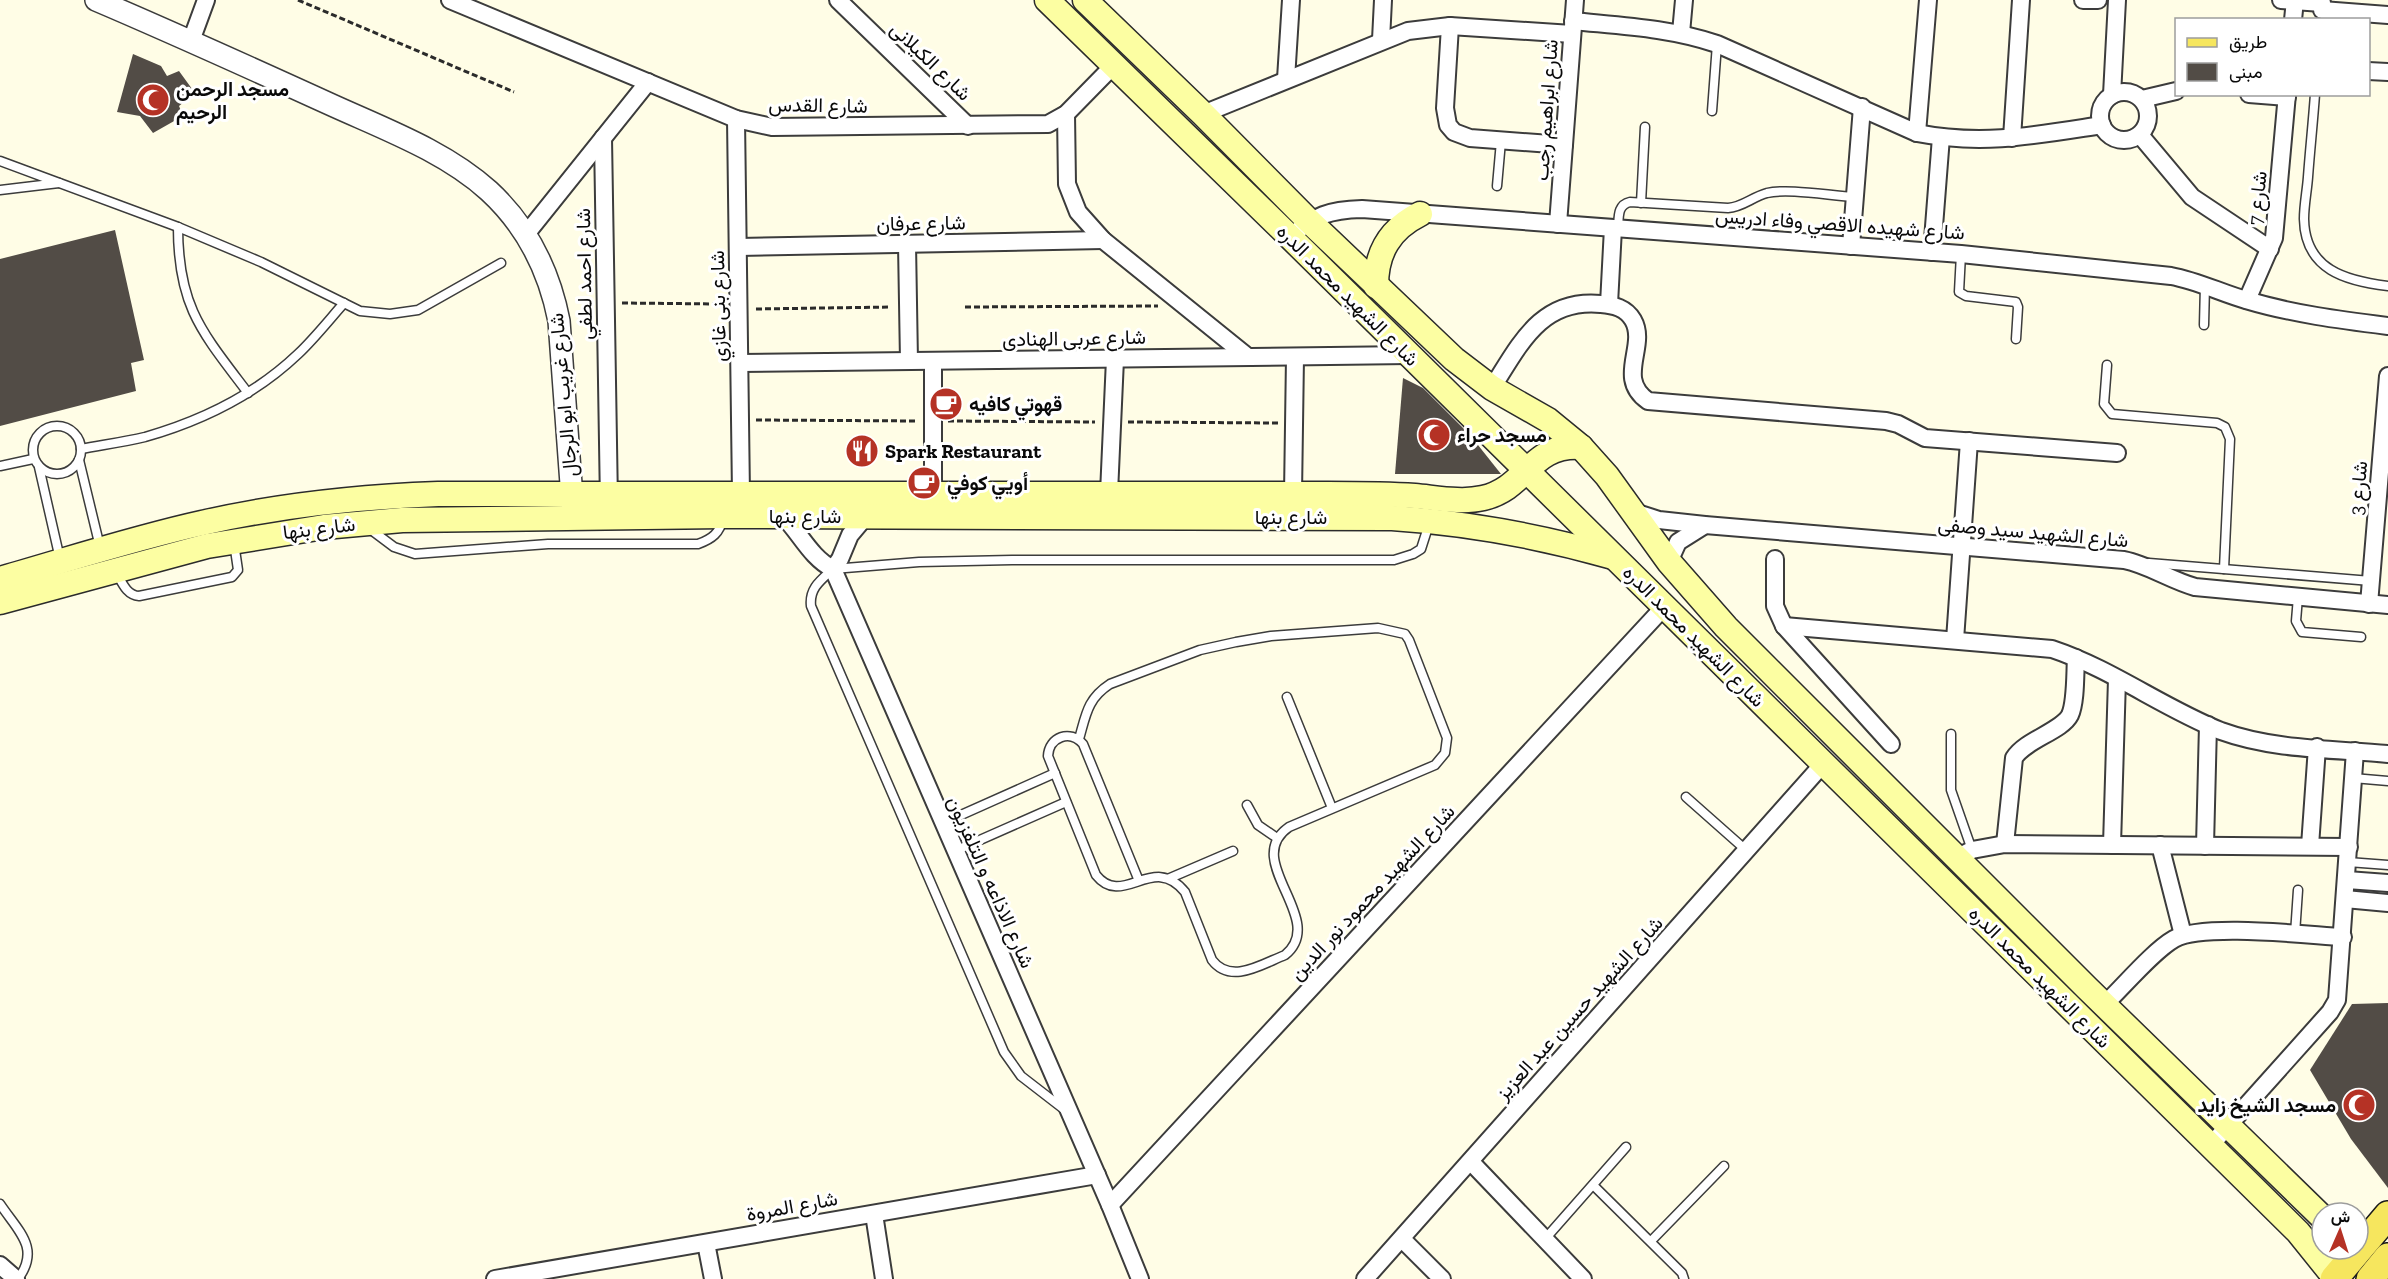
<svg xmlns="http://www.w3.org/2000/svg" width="2388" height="1279" viewBox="0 0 2388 1279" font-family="'Zilla Slab',Vazirmatn,serif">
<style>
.building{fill:#524c46}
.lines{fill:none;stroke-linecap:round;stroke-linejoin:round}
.service-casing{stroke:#3c3c3c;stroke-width:11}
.minor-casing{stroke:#3c3c3c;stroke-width:20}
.tertiary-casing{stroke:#3c3c3c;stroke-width:24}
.secondary-casing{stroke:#2b2b2b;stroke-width:27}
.primary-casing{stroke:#1a1a1a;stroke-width:30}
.path{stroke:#2b2b2b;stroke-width:3;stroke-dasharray:6 3;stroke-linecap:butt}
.service{stroke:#fff;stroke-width:8}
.minor{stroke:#fff;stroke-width:16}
.tertiary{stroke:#fff;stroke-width:21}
.secondary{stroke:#fcfea2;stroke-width:24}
.primary{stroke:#f6e65e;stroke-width:27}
.labels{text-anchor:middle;stroke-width:6;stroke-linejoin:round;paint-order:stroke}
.street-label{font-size:20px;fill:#090909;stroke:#fff}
.poi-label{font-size:20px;font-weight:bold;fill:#090909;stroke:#fff;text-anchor:start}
</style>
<rect width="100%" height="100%" fill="#fffde6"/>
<g class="building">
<polygon points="133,54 161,66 167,76 179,71 195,93 179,106 183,116 153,133 140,116 117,112"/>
<polygon points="115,230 144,360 131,363 136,391 0,426 0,259"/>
<polygon points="1403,378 1423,388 1470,435 1501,474 1395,474"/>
<polygon points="2388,1003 2388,1188 2351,1139 2310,1070 2352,1004"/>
</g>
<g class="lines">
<g class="service-casing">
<g id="service">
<path d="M2315 94C2313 122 2310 150 2308 177 2307 191 2304 205 2304 219 2305 270 2346 281 2388 286"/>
<polyline points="1712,111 1717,44"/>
<polyline points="0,161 178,227 261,262 360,311 390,314 418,310 501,263"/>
<polyline points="1497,186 1501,141"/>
<polyline points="0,190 59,183"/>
<polyline points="1641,203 1645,127"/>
<path d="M178 227C178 307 202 332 248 393"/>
<path d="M1618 228C1619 217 1617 205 1630 202L1728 208C1743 207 1752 197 1767 193 1789 188 1831 196 1855 197"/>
<polyline points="1961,254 1959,292 1966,296 2016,302 2018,307 2016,339"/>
<polyline points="2204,325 2205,285"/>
<polyline points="2107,365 2104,404 2112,414 2217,423 2225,427 2230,439 2224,569"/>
<circle cx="57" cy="450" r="24"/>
<path d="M81 449C102 445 124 442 145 437 201 421 255 395 298 354 314 339 329 320 344 303"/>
<polyline points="79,460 100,547"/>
<polyline points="0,466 33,459"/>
<polyline points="39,467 60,559"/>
<path d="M370 529 394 547 415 554 548 544H698C712 539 720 533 723 518"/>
<polyline points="2149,563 2371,581"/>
<path d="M116 572C122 582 126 595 139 596L232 577 238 570 234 543"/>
<polyline points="2298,597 2296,621 2302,632 2361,637"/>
<polyline points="1287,697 1332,808"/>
<polyline points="1951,734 1951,790 1972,850"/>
<path d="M1079 739C1086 715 1087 699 1110 684L1200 650 1236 642 1271 636 1378 628 1405 634 1409 640 1447 738 1445 753 1435 765 1289 827C1240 861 1329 919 1285 955 1262 964 1231 985 1212 960L1185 892C1153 852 1123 909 1096 875L1048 756C1049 737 1070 729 1083 744L1139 881"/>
<polyline points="2353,778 2388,781"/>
<polyline points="1686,797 1747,851"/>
<polyline points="1247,805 1258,825 1277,838"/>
<polyline points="943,823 1055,773"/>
<polyline points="955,851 1066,802"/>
<polyline points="2348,862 2388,865"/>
<polyline points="1170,878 1233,851"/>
<polyline points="2295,934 2298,890"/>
<path d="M1065 1110 1021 1076 1004 1052 811 606C809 588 821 580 833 569L919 562 1012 560H1394L1413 554 1421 549 1429 524"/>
<polyline points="1593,1185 1682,1273 1684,1279"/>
<path d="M0 1204C18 1231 41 1248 18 1279"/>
<polyline points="1545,1239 1626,1147"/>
<polyline points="1651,1241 1724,1166"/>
</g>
</g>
<g class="minor-casing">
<g id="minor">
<polyline points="450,0 736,119 772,127 1048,124 1066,114 1114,65"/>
<polyline points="838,0 968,126"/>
<polyline points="2083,0 2098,0"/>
<polyline points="2281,0 2322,3"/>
<polyline points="2322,10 2388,15"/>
<polyline points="2293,20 2295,0"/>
<path d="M1573 21C1622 26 1670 28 1717 44L1917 133C1983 146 2037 135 2102 125"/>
<polyline points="1450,26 1445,108 1448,125 1454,132 1470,138 1564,145"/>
<polyline points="1681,33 1684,0"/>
<polyline points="1381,40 1383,0"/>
<polyline points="191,41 206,0"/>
<polyline points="2368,71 2388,72"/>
<polyline points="1286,79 1291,0"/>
<circle cx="2124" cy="116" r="24"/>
<polyline points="2249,94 2287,97"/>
<polyline points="2112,95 2117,0"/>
<polyline points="2142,99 2176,91"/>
<polyline points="1066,114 1067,184 1078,212 1103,240 1248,357"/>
<polyline points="1203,114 1408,31 1450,26 1572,34"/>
<polyline points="736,119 741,494"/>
<polyline points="1917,133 1928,0"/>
<polyline points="2140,135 2192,197 2270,249"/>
<polyline points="603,138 609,503"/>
<polyline points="2012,138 2021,0"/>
<polyline points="1558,224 1575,0"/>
<polyline points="527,233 648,82"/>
<path d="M1290 237C1315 215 1329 210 1362 209L1961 254 2171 276C2198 281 2221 293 2246 300 2293 314 2340 320 2388 326"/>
<polyline points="907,244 909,361"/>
<polyline points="1851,246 1862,107"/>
<polyline points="739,247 1103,240"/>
<polyline points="1932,252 1941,137"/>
<polyline points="2247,300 2274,238 2287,94"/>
<polyline points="1609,304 1613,228"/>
<polyline points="933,361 933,494"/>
<polyline points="740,363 1410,355"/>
<path d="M1492 388C1520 344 1541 298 1601 304 1614 305 1626 308 1633 320 1648 346 1615 378 1648 401L1886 421 1898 424 1925 438 2117 453"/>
<polyline points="1109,493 1115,359"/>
<polyline points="1293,494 1295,357"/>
<path d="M1631 511 1659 520 1705 525 2124 560C2149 565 2170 580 2195 587L2388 605"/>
<path d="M783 516C800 533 811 558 833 569L1110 1205 1140 1279"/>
<polyline points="1775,559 1775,606 1784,626 1891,744"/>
<polyline points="1669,562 1678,542 1705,525"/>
<polyline points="833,569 840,559 850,535 866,516"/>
<polyline points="2369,604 2388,376"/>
<path d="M1784 626 2052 649C2112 669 2163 708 2221 731 2273 750 2333 749 2388 754"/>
<polyline points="1955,640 1969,441"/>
<path d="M2005 844 2014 758C2025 740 2062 731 2070 715 2076 702 2075 673 2076 658"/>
<polyline points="2112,845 2117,679"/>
<polyline points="2160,845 2183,935"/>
<polyline points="2205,846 2208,725"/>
<polyline points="2310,846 2317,747"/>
<polyline points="1956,858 1972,850 2005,844 2349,847"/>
<polyline points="2347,880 2388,883"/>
<polyline points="2345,899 2388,903"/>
<path d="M2104 1005C2123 987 2153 951 2174 939 2203 923 2306 935 2343 937"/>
<polyline points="2210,1146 2330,1012 2337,1000 2355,751"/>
<polyline points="1471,1162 1583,1279"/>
<polyline points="1110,1205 1664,607"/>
<polyline points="874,1214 884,1279"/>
<polyline points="1402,1239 1442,1279"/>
<polyline points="706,1243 713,1279"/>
<polyline points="0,1265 16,1279"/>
<polyline points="495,1279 1097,1175"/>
<polyline points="1365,1279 1823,764"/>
</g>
</g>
<g class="tertiary-casing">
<path id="tertiary" d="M96 0C176 34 255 70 334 106 387 130 446 152 489 191 528 227 549 270 559 321L573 511"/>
</g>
<g class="secondary-casing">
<g id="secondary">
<polyline points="1047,0 1290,237 2298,1232 2335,1278"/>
<polyline points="1085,0 1203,114 1309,221 1454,359 1492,388 1548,420 1581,447 1607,476 1669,562 1726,627 2087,988 2322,1217"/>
<path d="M1376 286C1376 252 1390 229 1420 214"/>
<path d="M0 579C67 560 134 538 202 523 280 505 359 497 438 494H1328C1357 494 1386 494 1415 496 1437 498 1462 503 1483 498 1527 488 1530 444 1581 447"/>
<path d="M0 602 207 546 324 527 402 520 723 516 1392 518C1468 523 1540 536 1613 557"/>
</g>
</g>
<g class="primary-casing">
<g id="primary">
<polyline points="2334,1279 2388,1215"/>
<polyline points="2370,1279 2388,1257"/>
</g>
</g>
<g class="path">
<polyline points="298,0 514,92"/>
<polyline points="622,303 721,304"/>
<polyline points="965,307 1158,306"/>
<polyline points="756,309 891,307"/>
<polyline points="756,420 918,421"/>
<polyline points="948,421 1095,422"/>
<polyline points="1128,422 1278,423"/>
</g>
<use href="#service" class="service"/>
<use href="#minor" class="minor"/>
<use href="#tertiary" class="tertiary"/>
<use href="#secondary" class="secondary"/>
<use href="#primary" class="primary"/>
</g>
<defs>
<g id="mosque-disc" transform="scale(1.725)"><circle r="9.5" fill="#b53225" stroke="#fff"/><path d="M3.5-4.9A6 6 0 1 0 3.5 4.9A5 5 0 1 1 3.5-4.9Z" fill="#fff"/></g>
<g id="cafe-disc" transform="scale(1.725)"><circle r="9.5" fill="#b53225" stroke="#fff"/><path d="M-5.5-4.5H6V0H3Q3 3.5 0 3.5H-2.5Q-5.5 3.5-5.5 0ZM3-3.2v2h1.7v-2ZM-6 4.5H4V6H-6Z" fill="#fff"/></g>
<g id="restaurant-disc" transform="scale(1.725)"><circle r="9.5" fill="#b53225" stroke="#fff"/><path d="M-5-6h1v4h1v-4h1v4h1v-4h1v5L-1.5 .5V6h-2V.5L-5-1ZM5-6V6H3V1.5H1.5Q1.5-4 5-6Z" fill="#fff"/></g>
</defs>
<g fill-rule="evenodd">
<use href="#mosque-disc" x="153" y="100"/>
<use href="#cafe-disc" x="946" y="404"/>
<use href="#mosque-disc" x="1434" y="435"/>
<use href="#restaurant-disc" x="862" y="451"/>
<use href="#cafe-disc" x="924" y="483"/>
<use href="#mosque-disc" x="2359" y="1105"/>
</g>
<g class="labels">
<g class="street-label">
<text transform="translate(931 61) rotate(44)" y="7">شارع الكيلانى</text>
<text transform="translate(818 105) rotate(1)" y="7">شارع القدس</text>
<text transform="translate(1546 110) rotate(-86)" y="7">شارع ابراهيم رجب</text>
<text transform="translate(2257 198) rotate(-84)" y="7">شارع 7</text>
<text transform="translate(921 223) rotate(-1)" y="7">شارع عرفان</text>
<text transform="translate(1840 224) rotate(4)" y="7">شارع شهيده الاقصي وفاء ادريس</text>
<text transform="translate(584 274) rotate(-91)" y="7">شارع احمد لطفي</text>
<text transform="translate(1348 295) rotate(45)" y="7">شارع الشهيد محمد الدره</text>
<text transform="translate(718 306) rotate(-91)" y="7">شارع بنى غازي</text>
<text transform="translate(1074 338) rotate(-1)" y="7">شارع عربى الهنادى</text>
<text transform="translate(563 395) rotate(-95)" y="7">شارع غريب ابو الرجال</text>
<text transform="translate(2358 488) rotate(-85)" y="7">شارع 3</text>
<text x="805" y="523">شارع بنها</text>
<text x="1291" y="524">شارع بنها</text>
<text transform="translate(319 528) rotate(-7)" y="7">شارع بنها</text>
<text transform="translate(2033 532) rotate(5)" y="7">شارع الشهيد سيد وصفى</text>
<text transform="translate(1694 636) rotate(45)" y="7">شارع الشهيد محمد الدره</text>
<text transform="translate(991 882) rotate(66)" y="7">شارع الاذاعه و التلفزيون</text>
<text transform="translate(1372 892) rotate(-47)" y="7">شارع الشهيد محمود نور الدين</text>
<text transform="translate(2040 977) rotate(45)" y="7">شارع الشهيد محمد الدره</text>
<text transform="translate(1579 1008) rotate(-48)" y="7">شارع الشهيد حسين عبد العزيز</text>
<text transform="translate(792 1206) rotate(-10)" y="7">شارع المروة</text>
</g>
<g class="poi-label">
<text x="176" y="96">مسجد الرحمن<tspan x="176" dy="23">الرحيم</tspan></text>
<text x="969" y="411">قهوتي كافيه</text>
<text x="1457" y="442">مسجد حراء</text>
<text x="885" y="458">Spark Restaurant</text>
<text x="947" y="490">أويي كوفي</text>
<text x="2336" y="1112" text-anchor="end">مسجد الشيخ زايد</text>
</g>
</g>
<rect x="2175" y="18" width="195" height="78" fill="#ffffff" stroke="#9d9d9d" stroke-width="1.5"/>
<rect x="2187" y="38" width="30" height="9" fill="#f6e65e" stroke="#9d9d9d" stroke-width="1.5"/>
<text x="2229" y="48" font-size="18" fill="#090909">طريق</text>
<rect x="2187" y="63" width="30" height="18" fill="#524c46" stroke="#9d9d9d" stroke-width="1.5"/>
<text x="2229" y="78" font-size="18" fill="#090909">مبنى</text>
<g transform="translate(2340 1231) rotate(3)"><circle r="28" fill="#ffffff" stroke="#9d9d9d" stroke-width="1.5"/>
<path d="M0-4.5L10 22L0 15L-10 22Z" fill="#b53225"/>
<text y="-9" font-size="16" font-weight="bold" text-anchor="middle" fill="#090909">ش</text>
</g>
</svg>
